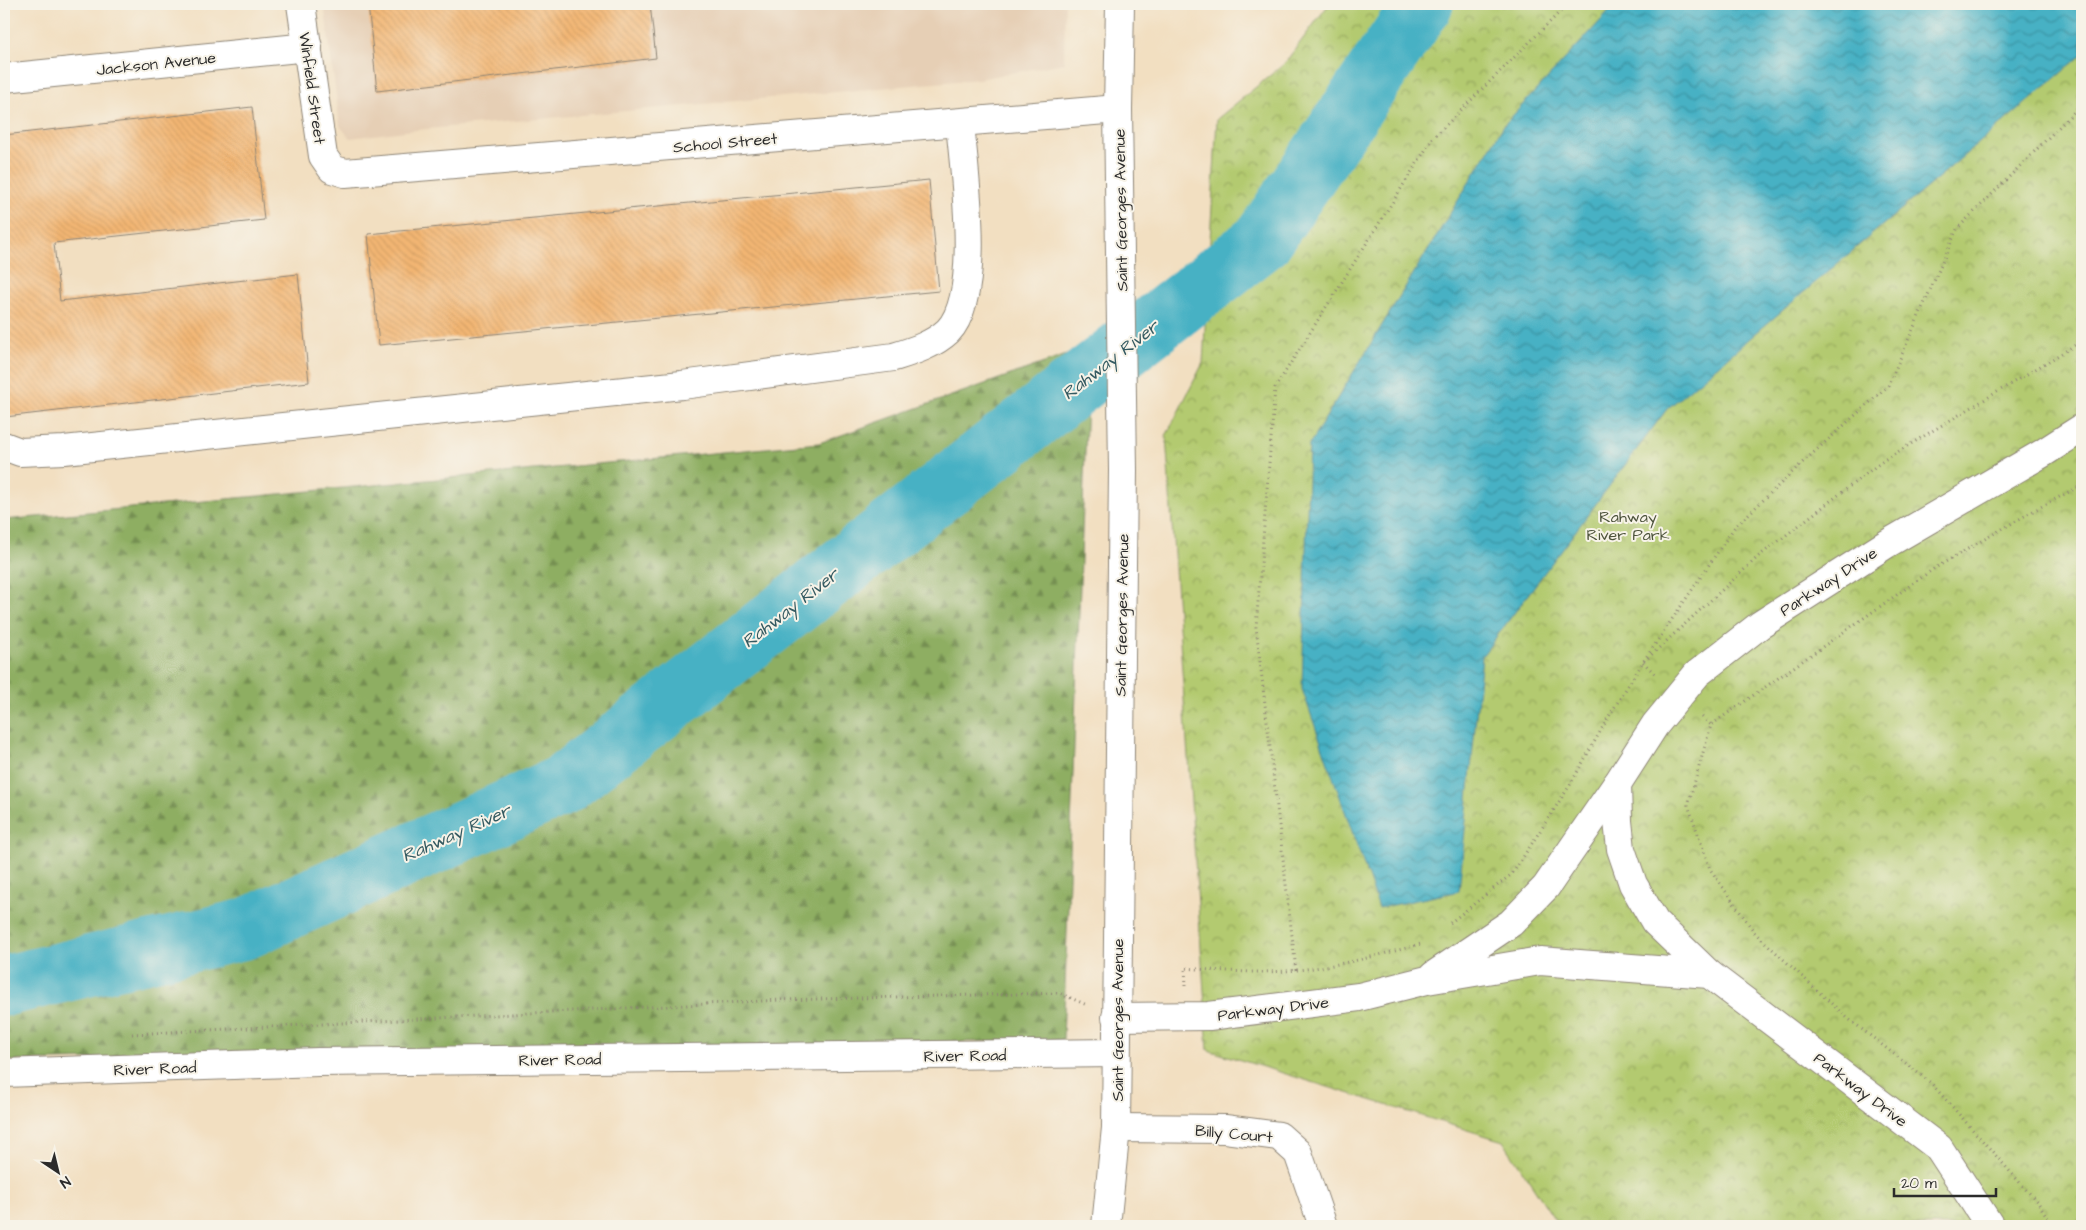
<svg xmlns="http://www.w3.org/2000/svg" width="2086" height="1230" viewBox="0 0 2086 1230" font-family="'Architects Daughter',sans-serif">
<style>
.built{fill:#e6cfb5}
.forest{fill:url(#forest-firs);stroke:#5c6c46}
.park{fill:url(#park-crowns);stroke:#6f7a4d}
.water{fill:url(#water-waves);stroke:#386e78}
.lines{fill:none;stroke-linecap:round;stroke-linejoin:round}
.river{stroke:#46b1c4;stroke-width:61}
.building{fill:url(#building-back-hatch)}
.minor-casing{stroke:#8e8576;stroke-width:30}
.major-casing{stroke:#8e8576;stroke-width:30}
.path{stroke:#8e8576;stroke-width:3;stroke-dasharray:1 4;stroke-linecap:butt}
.minor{stroke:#fff;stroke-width:28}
.major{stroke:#fff;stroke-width:28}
.labels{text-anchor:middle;stroke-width:4;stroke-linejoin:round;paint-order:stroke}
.street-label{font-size:16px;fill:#2b2b2b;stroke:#f7f3e8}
.park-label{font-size:16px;fill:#4d533c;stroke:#f7f3e8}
.water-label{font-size:18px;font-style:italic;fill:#345a61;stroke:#f7f3e8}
</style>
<defs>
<pattern id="forest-firs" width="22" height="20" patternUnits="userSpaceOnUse" patternTransform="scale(1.25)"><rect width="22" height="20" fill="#8eae62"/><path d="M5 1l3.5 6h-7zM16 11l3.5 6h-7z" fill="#748e51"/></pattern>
<pattern id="park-crowns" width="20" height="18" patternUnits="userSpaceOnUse" patternTransform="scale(1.25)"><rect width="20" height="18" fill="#b3ca6f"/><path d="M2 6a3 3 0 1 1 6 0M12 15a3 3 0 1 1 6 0" fill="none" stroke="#92a45b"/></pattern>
<pattern id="water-waves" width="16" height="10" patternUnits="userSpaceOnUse" patternTransform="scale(1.25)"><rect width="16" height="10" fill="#46b1c4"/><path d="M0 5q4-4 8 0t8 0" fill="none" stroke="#3b909f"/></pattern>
<pattern id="building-back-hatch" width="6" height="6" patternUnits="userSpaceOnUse" patternTransform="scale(1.25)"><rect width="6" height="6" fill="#f3b673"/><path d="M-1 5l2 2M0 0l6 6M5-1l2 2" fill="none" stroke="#d09d64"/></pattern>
</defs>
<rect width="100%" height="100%" fill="#f7f3e8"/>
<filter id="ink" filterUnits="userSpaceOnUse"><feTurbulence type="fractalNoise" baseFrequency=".02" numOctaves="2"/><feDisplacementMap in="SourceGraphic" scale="10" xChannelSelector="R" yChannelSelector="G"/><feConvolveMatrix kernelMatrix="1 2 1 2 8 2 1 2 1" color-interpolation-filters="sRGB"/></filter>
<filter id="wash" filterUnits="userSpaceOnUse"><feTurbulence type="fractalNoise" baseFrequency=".0096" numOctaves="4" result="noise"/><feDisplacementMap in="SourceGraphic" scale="20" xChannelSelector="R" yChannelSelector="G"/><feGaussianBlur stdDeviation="1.12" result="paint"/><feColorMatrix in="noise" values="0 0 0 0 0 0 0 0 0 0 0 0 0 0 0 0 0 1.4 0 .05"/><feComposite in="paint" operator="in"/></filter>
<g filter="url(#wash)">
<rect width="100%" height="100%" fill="#f2dfc1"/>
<polygon class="built" points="324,4 1065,4 1064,63 979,79 405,131 350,138 340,126"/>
<polygon class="forest" points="1089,347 1063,1040 4,1061 4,520 819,443"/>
<polygon class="park" points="1329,4 2082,4 2082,1226 1559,1226 1503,1141 1208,1050 1166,436 1203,363 1217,119 1284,64"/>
<polygon class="water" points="1616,4 2082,4 2082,55 1667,409 1482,656 1459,891 1379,908 1302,689 1309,445 1504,125"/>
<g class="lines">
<polyline class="river" points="4,986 245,929 563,785 1262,241 1423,4"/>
</g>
<g id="blocks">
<g class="building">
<polygon points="368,4 650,4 656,58 377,91"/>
<polygon points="252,107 264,220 54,243 60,301 298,274 309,382 5,417 4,135"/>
<polygon points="929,180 939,291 379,345 368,234"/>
</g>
</g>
</g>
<g filter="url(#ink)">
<use href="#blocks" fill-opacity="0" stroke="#8e8576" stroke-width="1"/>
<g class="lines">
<g class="minor-casing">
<g id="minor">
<polyline points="301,4 323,156 332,169 345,173 1118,109"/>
<polyline points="4,78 308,47"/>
<path d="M4 446 20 452 64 450 682 385 894 357C913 351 933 345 948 331 983 295 964 172 960 123"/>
<polyline points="1617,784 1618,821 1621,849 1633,884 1655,922 1709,974"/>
<polyline points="1434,975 1511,923 1546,887 1617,784 1655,725 1697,674 1760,625 1885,545 2043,453 2082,428"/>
<polyline points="1116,1017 1209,1016 1359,997 1427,980 1540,961 1709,974 1939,1148 1990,1226"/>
<polyline points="4,1073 318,1062 1116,1053"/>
<polyline points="1116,1128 1225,1129 1279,1136 1298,1153 1323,1226"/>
</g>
</g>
<g class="major-casing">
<polyline id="major" points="1106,1226 1116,1128 1123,470 1118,109 1120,4"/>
</g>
<g class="path">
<polyline points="1648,658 1759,556 1884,460 2082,341"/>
<polyline points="1643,662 1657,676"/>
<polyline points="1702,717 1711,725"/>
<polyline points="1450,923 1512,874 1570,785 1609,716 1643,662 1734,528 1802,463 1888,386 1957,229 2082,104"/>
<polyline points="1296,970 1256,627 1275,388 1433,138 1568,4"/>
<path d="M1186 986 1185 968C1222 971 1260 974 1297 970 1339 966 1380 955 1421 944"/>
<polyline points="132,1034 781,1000 1059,993 1087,1005"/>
<polyline points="2053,1226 2039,1204 1931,1083 1845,1016 1755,933 1710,869 1688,805 1711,725 1935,568 2033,511 2082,485"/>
</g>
<use href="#minor" class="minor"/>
<use href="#major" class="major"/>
</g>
</g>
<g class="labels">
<g class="street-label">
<text transform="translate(156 63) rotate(-6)" y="6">Jackson Avenue</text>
<text transform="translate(313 88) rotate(82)" y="6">Winfield Street</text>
<text transform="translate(725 142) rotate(-5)" y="6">School Street</text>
<text transform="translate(1120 210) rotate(-91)" y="6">Saint Georges Avenue</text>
<text transform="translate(1828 581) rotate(-33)" y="6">Parkway Drive</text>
<text transform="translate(1121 615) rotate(-89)" y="6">Saint Georges Avenue</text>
<text transform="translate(1273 1008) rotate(-7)" y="6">Parkway Drive</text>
<text transform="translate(1117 1020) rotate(-90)" y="6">Saint Georges Avenue</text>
<text transform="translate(965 1055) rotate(-1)" y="6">River Road</text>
<text transform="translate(560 1059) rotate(-1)" y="6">River Road</text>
<text transform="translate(155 1068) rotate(-2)" y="6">River Road</text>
<text transform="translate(1861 1089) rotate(37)" y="6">Parkway Drive</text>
<text transform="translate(1234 1133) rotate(5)" y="6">Billy Court</text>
</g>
<g class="park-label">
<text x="1628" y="522">Rahway<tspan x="1628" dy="18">River Park</tspan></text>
</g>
<g class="water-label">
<text transform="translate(1110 360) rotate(-38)" y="6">Rahway River</text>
<text transform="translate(790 608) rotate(-38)" y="6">Rahway River</text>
<text transform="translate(456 833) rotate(-24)" y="6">Rahway River</text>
</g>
</g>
<rect width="2086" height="1230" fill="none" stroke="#f7f3e8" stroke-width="20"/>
<g transform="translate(58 1172) rotate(145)" stroke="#f7f3e8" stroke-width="4" paint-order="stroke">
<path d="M0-4L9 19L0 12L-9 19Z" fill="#2b2b2b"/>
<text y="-8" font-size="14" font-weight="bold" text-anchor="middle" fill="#2b2b2b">N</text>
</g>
<path d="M1894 1188v8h102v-8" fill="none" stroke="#2b2b2b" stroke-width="2.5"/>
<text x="1901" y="1188" font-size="15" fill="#2b2b2b" stroke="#f7f3e8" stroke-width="4" paint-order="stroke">20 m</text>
</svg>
